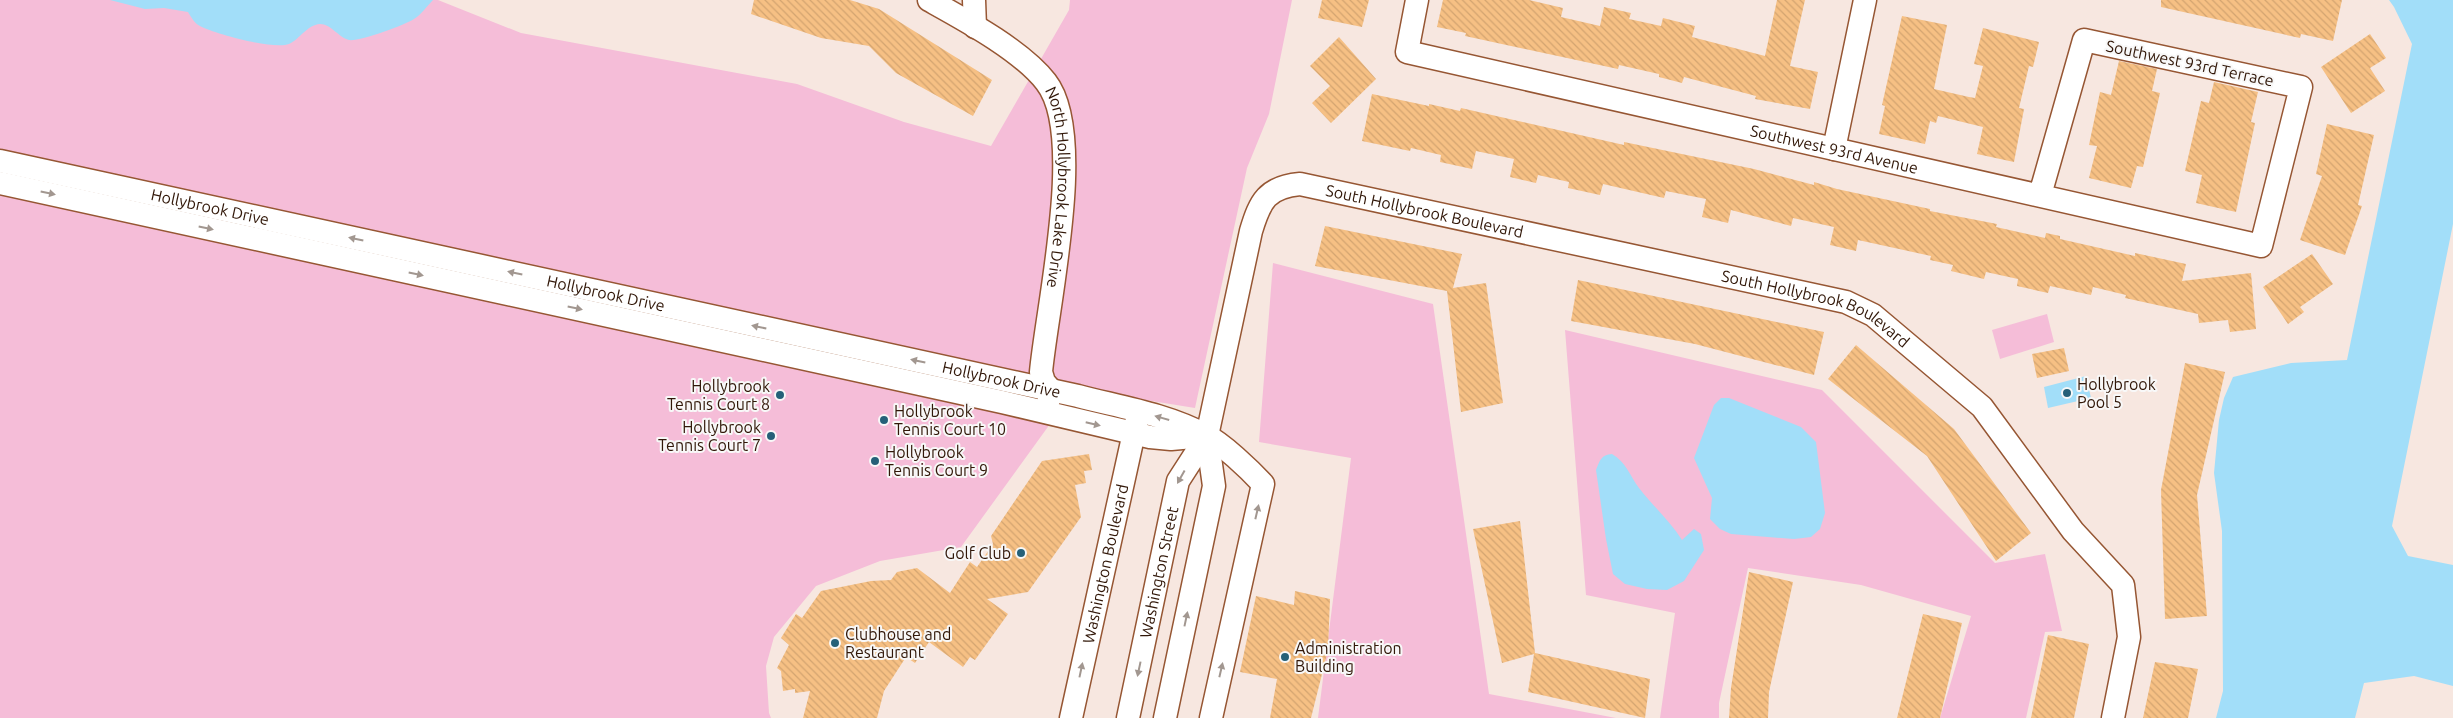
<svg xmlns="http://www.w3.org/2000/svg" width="2453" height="718" viewBox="0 0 2453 718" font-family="Ubuntu,sans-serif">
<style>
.green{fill:#f5bdd8}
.water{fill:#a2def9}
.building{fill:url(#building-back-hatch)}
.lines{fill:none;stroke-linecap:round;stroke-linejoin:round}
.minor-casing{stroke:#965633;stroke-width:25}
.minor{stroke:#fff;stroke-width:22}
.oneway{fill:#a29790}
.poi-dot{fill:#256078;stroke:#f8f8f8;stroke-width:2}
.labels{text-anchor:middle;stroke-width:4;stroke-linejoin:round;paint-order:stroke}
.street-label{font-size:16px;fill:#311708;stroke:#f8f8f8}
.poi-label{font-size:16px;fill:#311708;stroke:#f8f8f8;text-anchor:start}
</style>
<defs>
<pattern id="building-back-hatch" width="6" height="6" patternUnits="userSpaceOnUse" patternTransform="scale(1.25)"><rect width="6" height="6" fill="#f6c084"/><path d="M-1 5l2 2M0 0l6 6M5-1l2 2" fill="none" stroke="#d3a470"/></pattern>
</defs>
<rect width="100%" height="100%" fill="#f7e7e0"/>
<g class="green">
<polygon points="0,0 438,0 521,33 797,84 904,122 991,146 1069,10 1070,0 1292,0 1269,114 1247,168 1195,408 1071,388 1061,393 1050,424 961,547 880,561 816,586 774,637 766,666 769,713 771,718 0,718"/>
<polygon points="1273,263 1433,304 1489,694 1616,718 1318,718 1351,458 1259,442"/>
<polygon points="2047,314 2054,342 2000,359 1992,330"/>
<polygon points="1565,330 1822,390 1995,563 2045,554 2062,631 2045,632 2026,718 1940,718 1971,616 1861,585 1748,568 1719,703 1719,718 1660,718 1675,613 1586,595"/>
</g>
<g class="water">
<path d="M110 0H433C427 6 421 15 414 19 405 25 358 42 349 40 338 37 331 24 320 24 307 25 300 39 289 44 274 50 215 34 200 26 195 24 191 17 188 12L164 8 145 9Z"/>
<polygon points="2389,0 2453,0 2453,224 2392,526 2408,556 2453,565 2453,686 2414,676 2364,683 2355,718 2216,718 2223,691 2222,531 2214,473 2219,420 2224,398 2233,377 2291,363 2347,360 2412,44 2394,7"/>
<polygon points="2086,376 2091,398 2048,408 2044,387"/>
<polygon points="1721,398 1729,398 1801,427 1816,442 1825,513 1820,529 1811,537 1794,539 1731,534 1720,529 1710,519 1712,498 1694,458 1714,405"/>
<path d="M1612 454C1626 462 1630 476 1639 488 1653 506 1670 521 1682 540L1694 529 1701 534 1704 550 1684 581 1667 590 1647 589 1625 584 1613 574 1606 539 1596 470C1600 460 1601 455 1612 454Z"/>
</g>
<g class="building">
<polygon points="754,0 850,0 879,9 992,80 973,116 896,73 869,46 821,38 751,14"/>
<polygon points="1322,0 1369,0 1362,27 1318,18"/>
<polygon points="1443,0 1529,0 1563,8 1561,17 1600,26 1604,7 1631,13 1629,19 1661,26 1663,18 1695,26 1692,37 1765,56 1777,0 1805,0 1790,66 1818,72 1810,109 1755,99 1756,96 1684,77 1682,83 1659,77 1659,74 1619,65 1618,69 1465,36 1466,33 1437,27"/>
<polygon points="2161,0 2342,0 2333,41 2301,34 2300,38 2161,7"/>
<polygon points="1902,16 1947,25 1934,89 1969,97 1975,98 1983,66 1974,64 1983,28 2039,42 2033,67 2029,66 2019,108 2024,109 2014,162 1977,154 1983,127 1938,116 1936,123 1930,121 1925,144 1879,134 1885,106 1882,105"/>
<polygon points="2370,34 2386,58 2370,68 2385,91 2351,113 2321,67"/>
<polygon points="1339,37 1376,79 1331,123 1312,103 1330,86 1310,66"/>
<polygon points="2119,61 2157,69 2152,91 2160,93 2143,167 2137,166 2131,188 2089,178 2097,146 2089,145 2100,92 2111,95"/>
<polygon points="2214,82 2258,92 2251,122 2255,123 2236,212 2196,203 2202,175 2185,171 2201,101 2209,103"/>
<polygon points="1372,94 1429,106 1429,104 1460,111 1461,108 1624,145 1624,142 1754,169 1814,185 1814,182 1837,189 1930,209 1930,211 1997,224 1996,227 2045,238 2046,233 2060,236 2060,239 2135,256 2135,253 2186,264 2182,281 2251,273 2256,329 2230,332 2228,320 2199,323 2198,314 2125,298 2126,295 2093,287 2091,295 2050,286 2048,293 2017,286 2018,279 1986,272 1984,279 1951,271 1953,265 1930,260 1931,256 1858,240 1856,251 1830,245 1834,227 1793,218 1791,226 1731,210 1728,223 1702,217 1706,199 1666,191 1664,198 1603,184 1600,195 1568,188 1569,182 1538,175 1536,183 1510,177 1514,159 1476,151 1472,169 1440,162 1441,155 1411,148 1410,151 1362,141"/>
<polygon points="2327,124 2374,135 2358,205 2362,206 2345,255 2300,240 2322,176 2316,174"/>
<polygon points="1325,226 1462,254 1453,288 1486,283 1503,403 1461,412 1447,291 1315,266"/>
<polygon points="2312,254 2333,284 2300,307 2304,312 2288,324 2263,287"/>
<polygon points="1578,280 1824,332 1814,375 1695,344 1571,321"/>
<polygon points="1856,345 1954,429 2031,533 1996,561 1927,456 1828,379"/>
<polygon points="2064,348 2069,371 2037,378 2032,354"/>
<polygon points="2185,363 2225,372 2197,495 2207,616 2165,619 2161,490"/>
<polygon points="1089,454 1092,470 1084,471 1086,483 1075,485 1081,517 1028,592 987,599 1008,614 975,660 970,657 963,667 929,642 915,663 906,657 884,691 877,718 803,718 810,691 795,693 795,689 783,691 781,671 777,668 789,645 781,638 796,614 802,618 821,591 871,581 891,580 897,572 917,568 950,593 970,562 977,567 993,544 991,536 1042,461"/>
<polygon points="1520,521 1535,653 1650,679 1645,718 1528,692 1534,654 1502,663 1473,529"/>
<polygon points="1749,572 1793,582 1769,692 1768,718 1729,718 1731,688"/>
<polygon points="1295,591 1330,599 1328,650 1311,718 1270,718 1277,679 1240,672 1256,596 1294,605"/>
<polygon points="1923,614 1962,623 1940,718 1897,718"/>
<polygon points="2048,635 2089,644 2074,718 2031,718"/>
<polygon points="2155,662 2198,669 2188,718 2143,718"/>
</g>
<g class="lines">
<g class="minor-casing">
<g id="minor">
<path id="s1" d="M929 0C965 20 1021 50 1046 82 1087 134 1047 306 1041 372L1044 382 1051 390 1049 399"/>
<polyline points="974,0 975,27"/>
<path id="s2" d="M1417 0 1407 52 2261 246 2301 87 2084 40 2040 195"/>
<polyline points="1834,149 1865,0"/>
<path id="s3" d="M0 161 1078 396C1120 407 1166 414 1205 435 1222 443 1250 470 1263 484L1211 718"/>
<polyline points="0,183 1002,402 1150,437 1171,439 1204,436"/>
<path id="s4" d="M1071 718 1137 419"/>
<path id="s5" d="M1128 718 1178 481 1207 436"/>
<path id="s6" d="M1165 718 1214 486 1207 436 1251 231C1260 201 1267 187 1300 184L1846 302 1873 315 1982 407 2073 531 2123 585 2129 637 2113 718"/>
</g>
</g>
<use href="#minor" class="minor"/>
</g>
<defs><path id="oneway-solid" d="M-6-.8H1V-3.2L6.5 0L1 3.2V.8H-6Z" transform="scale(1.25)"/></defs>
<g class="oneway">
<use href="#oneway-solid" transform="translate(48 193) rotate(12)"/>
<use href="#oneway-solid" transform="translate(206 228) rotate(12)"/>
<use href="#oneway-solid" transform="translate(356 239) rotate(-168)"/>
<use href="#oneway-solid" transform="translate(515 273) rotate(-168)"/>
<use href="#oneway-solid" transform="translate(416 274) rotate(12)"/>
<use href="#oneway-solid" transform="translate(575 308) rotate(12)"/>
<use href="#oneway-solid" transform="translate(759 327) rotate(-168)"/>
<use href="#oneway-solid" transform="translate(918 361) rotate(-168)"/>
<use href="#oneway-solid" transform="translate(1162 418) rotate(-164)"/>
<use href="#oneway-solid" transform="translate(1093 424) rotate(13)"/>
<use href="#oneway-solid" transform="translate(1181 477) rotate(119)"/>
<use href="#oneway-solid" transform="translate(1257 512) rotate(-77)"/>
<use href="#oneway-solid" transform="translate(1186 619) rotate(-78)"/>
<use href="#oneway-solid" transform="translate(1139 669) rotate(102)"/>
<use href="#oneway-solid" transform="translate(1081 670) rotate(-78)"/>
<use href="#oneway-solid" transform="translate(1221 670) rotate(-77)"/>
</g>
<g class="poi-dot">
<circle cx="2067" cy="393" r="5"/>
<circle cx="780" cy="395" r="5"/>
<circle cx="884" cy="420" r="5"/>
<circle cx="771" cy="436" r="5"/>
<circle cx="875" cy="461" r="5"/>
<circle cx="1021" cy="553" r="5"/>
<circle cx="835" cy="643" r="5"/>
<circle cx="1285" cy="657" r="5"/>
</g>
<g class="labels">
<g class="street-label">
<text transform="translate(2190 63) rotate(12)" y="6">Southwest 93rd Terrace</text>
<text dy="6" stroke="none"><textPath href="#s2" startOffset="491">Southwest 93rd Avenue</textPath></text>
<text dy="6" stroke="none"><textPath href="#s1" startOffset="252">North Hollybrook Lake Drive</textPath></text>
<text dy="6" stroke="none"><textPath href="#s3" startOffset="215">Hollybrook Drive</textPath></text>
<text dy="6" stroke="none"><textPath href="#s6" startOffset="699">South Hollybrook Boulevard</textPath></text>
<text dy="6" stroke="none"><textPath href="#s3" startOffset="620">Hollybrook Drive</textPath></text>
<text dy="6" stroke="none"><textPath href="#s6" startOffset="1104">South Hollybrook Boulevard</textPath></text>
<text dy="6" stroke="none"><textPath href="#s3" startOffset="1025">Hollybrook Drive</textPath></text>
<text dy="6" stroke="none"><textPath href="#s4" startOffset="158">Washington Boulevard</textPath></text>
<text dy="6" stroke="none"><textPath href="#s5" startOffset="149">Washington Street</textPath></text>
</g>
<g class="poi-label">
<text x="2077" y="390">Hollybrook<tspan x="2077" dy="18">Pool 5</tspan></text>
<text x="770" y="392" text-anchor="end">Hollybrook<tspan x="770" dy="18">Tennis Court 8</tspan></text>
<text x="894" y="417">Hollybrook<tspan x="894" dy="18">Tennis Court 10</tspan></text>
<text x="761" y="433" text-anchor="end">Hollybrook<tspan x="761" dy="18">Tennis Court 7</tspan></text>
<text x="885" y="458">Hollybrook<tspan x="885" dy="18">Tennis Court 9</tspan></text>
<text x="1011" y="559" text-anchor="end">Golf Club</text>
<text x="845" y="640">Clubhouse and<tspan x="845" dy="18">Restaurant</tspan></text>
<text x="1295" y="654">Administration<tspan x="1295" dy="18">Building</tspan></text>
</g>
</g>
</svg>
